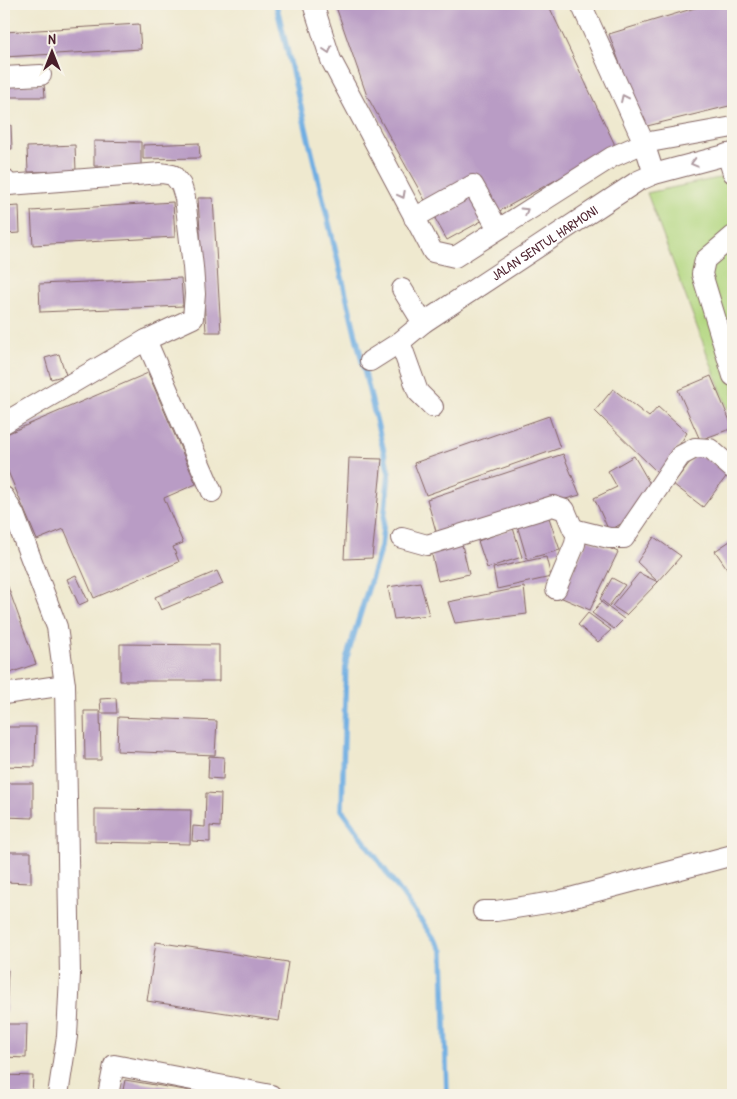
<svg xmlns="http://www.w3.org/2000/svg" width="737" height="1099" viewBox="0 0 737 1099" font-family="'Patrick Hand',sans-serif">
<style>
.green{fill:#b2d780;stroke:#7e7b56}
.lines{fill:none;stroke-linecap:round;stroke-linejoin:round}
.stream{stroke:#6faee2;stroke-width:5.5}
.building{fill:#b99cc5}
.minor-casing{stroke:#846664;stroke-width:22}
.minor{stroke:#fff;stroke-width:20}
.oneway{stroke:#ae9aa0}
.labels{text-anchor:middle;stroke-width:4.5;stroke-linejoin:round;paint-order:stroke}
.street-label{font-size:14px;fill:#4a1f2b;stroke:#f7f3e8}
</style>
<rect width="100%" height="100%" fill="#f7f3e8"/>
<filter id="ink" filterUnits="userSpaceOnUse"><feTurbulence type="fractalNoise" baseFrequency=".02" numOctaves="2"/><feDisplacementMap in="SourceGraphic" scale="10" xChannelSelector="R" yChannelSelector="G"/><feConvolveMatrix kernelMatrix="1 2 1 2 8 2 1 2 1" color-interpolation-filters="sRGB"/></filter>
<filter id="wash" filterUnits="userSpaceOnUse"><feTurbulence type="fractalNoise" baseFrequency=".0096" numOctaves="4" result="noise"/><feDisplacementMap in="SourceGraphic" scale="20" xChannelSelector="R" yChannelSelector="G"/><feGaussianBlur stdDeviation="1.12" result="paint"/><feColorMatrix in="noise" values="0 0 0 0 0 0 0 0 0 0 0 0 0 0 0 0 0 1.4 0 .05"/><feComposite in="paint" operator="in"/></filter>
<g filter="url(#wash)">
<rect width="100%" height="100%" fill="#efe9cf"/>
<polygon class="green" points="733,175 733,423 647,193"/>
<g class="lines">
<polyline class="stream" points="276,4 389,473 381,547 346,660 342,810 443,951 447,1095"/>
</g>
<g id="blocks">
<g class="building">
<polygon points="335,4 548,4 614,143 614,146 612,149 447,240 367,96"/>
<polygon points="708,4 733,4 733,105 643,127 609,34"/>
<polygon points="139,24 141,49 4,57 4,32"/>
<polygon points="44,84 45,97 4,97 4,85"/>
<polygon points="4,125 11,125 12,149 4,149"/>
<polygon points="94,141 141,142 141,167 94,166"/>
<polygon points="199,143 200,158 143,159 143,145"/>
<polygon points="75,145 76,171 28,172 27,147"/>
<polygon points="198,198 213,198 221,332 206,332"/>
<polygon points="173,202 175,237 33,245 31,211"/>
<polygon points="19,206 20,233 4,234 4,207"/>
<polygon points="181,278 183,306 40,312 39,284"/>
<polygon points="59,354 66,375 51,379 45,358"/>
<polygon points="148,373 196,484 164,498 183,543 173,547 179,562 94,598 64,529 37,540 4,462 4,435"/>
<polygon points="711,376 733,428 700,440 678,390"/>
<polygon points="613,389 649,417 658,407 687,433 660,475 595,411"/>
<polygon points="549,416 560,448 426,495 414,463"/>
<polygon points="697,453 729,473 703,507 673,484"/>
<polygon points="563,454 580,495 437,535 427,499"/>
<polygon points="634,456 653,489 634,516 609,531 594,498 617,487 608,471"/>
<polygon points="349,458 382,459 372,558 344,559"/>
<polygon points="548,515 560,550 527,559 517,525"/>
<polygon points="513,528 522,557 487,568 478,541"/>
<polygon points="654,537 681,556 658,582 626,615 612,606 639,573 658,582 637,562"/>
<polygon points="588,539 618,552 590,610 560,597"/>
<polygon points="733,539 733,577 715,551"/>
<polygon points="462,545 469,574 438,581 431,551"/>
<polygon points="546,557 551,577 497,589 493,568"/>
<polygon points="217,571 223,584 161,610 155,597"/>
<polygon points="76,575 88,601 79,605 67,579"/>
<polygon points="4,576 36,664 7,674 4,665"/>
<polygon points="612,578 625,585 609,606 600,599"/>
<polygon points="420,582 429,615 394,619 388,587"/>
<polygon points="524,587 527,614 455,623 448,602"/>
<polygon points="601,602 624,619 614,629 592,613"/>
<polygon points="588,613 611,630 598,642 578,625"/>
<polygon points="120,644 219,645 219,681 120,681"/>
<polygon points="116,698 117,713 101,713 100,699"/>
<polygon points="84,711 100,711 101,760 85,760"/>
<polygon points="118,717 217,721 215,755 117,751"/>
<polygon points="4,727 36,727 35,767 4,766"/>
<polygon points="209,756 224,757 223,779 208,778"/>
<polygon points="4,783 33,783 33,818 4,817"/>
<polygon points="206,793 221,794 220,827 210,826 210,842 192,841 193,826 205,827"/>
<polygon points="95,809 191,810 190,844 95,842"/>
<polygon points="4,852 31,852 31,883 4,882"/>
<polygon points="156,942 288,962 279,1021 147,1001"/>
<polygon points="4,970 8,970 6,1013 4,1013"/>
<polygon points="4,1024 27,1024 26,1058 4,1057"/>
<polygon points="4,1075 33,1076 32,1095 4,1095"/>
<polygon points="125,1080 209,1094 209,1095 122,1095"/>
</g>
</g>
</g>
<g filter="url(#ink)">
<use href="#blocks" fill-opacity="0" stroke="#846664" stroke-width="1"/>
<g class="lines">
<g class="minor-casing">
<g id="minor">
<polyline points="313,4 331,60 433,252 455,257 612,157 644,143 733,127"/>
<polyline points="581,4 644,143 654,174"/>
<polyline points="4,77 41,75"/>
<polyline points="727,154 733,173"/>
<polyline points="4,179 9,185 161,173 173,175 181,185 185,198 193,267 195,294 193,318 146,340 4,423"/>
<polyline points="414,218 473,185 498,229"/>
<polyline points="733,236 705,260 702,274 733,376"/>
<polyline points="402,289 423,323"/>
<polyline points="146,340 212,492"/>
<polyline points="400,342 418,392 433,407"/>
<path id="s1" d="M370 361 400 342 423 323 638 181 654 174 733 153"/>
<polyline points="4,497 14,514 57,627 65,685 70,975 67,1036 58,1095"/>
<polyline points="402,538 427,545 553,506 565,510 573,529 609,538 624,538 680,456 695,448 710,449 733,469"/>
<polyline points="556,589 575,544 577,530"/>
<polyline points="4,694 65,685"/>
<polyline points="483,911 496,911 559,901 733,855"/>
<polyline points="108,1095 114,1065 271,1095"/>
</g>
</g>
<use href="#minor" class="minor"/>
</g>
<defs><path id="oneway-chevron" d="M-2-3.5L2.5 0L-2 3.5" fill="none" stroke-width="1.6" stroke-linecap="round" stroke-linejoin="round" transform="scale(1.25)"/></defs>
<g class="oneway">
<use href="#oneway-chevron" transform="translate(328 50) rotate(72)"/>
<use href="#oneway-chevron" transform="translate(624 98) rotate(-115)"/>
<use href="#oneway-chevron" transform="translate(694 163) rotate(165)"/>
<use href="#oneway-chevron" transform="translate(402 195) rotate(62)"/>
<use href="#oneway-chevron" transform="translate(525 211) rotate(-32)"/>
</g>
</g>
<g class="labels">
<g class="street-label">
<text dy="5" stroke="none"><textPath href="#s1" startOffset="211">JALAN SENTUL HARMONI</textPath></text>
</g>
</g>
<rect width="737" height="1099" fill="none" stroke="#f7f3e8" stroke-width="20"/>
<g transform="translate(52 52)" stroke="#f7f3e8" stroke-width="4" paint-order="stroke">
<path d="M0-4L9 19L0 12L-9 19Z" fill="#4a1f2b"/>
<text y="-8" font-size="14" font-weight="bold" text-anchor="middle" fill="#4a1f2b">N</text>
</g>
</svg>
